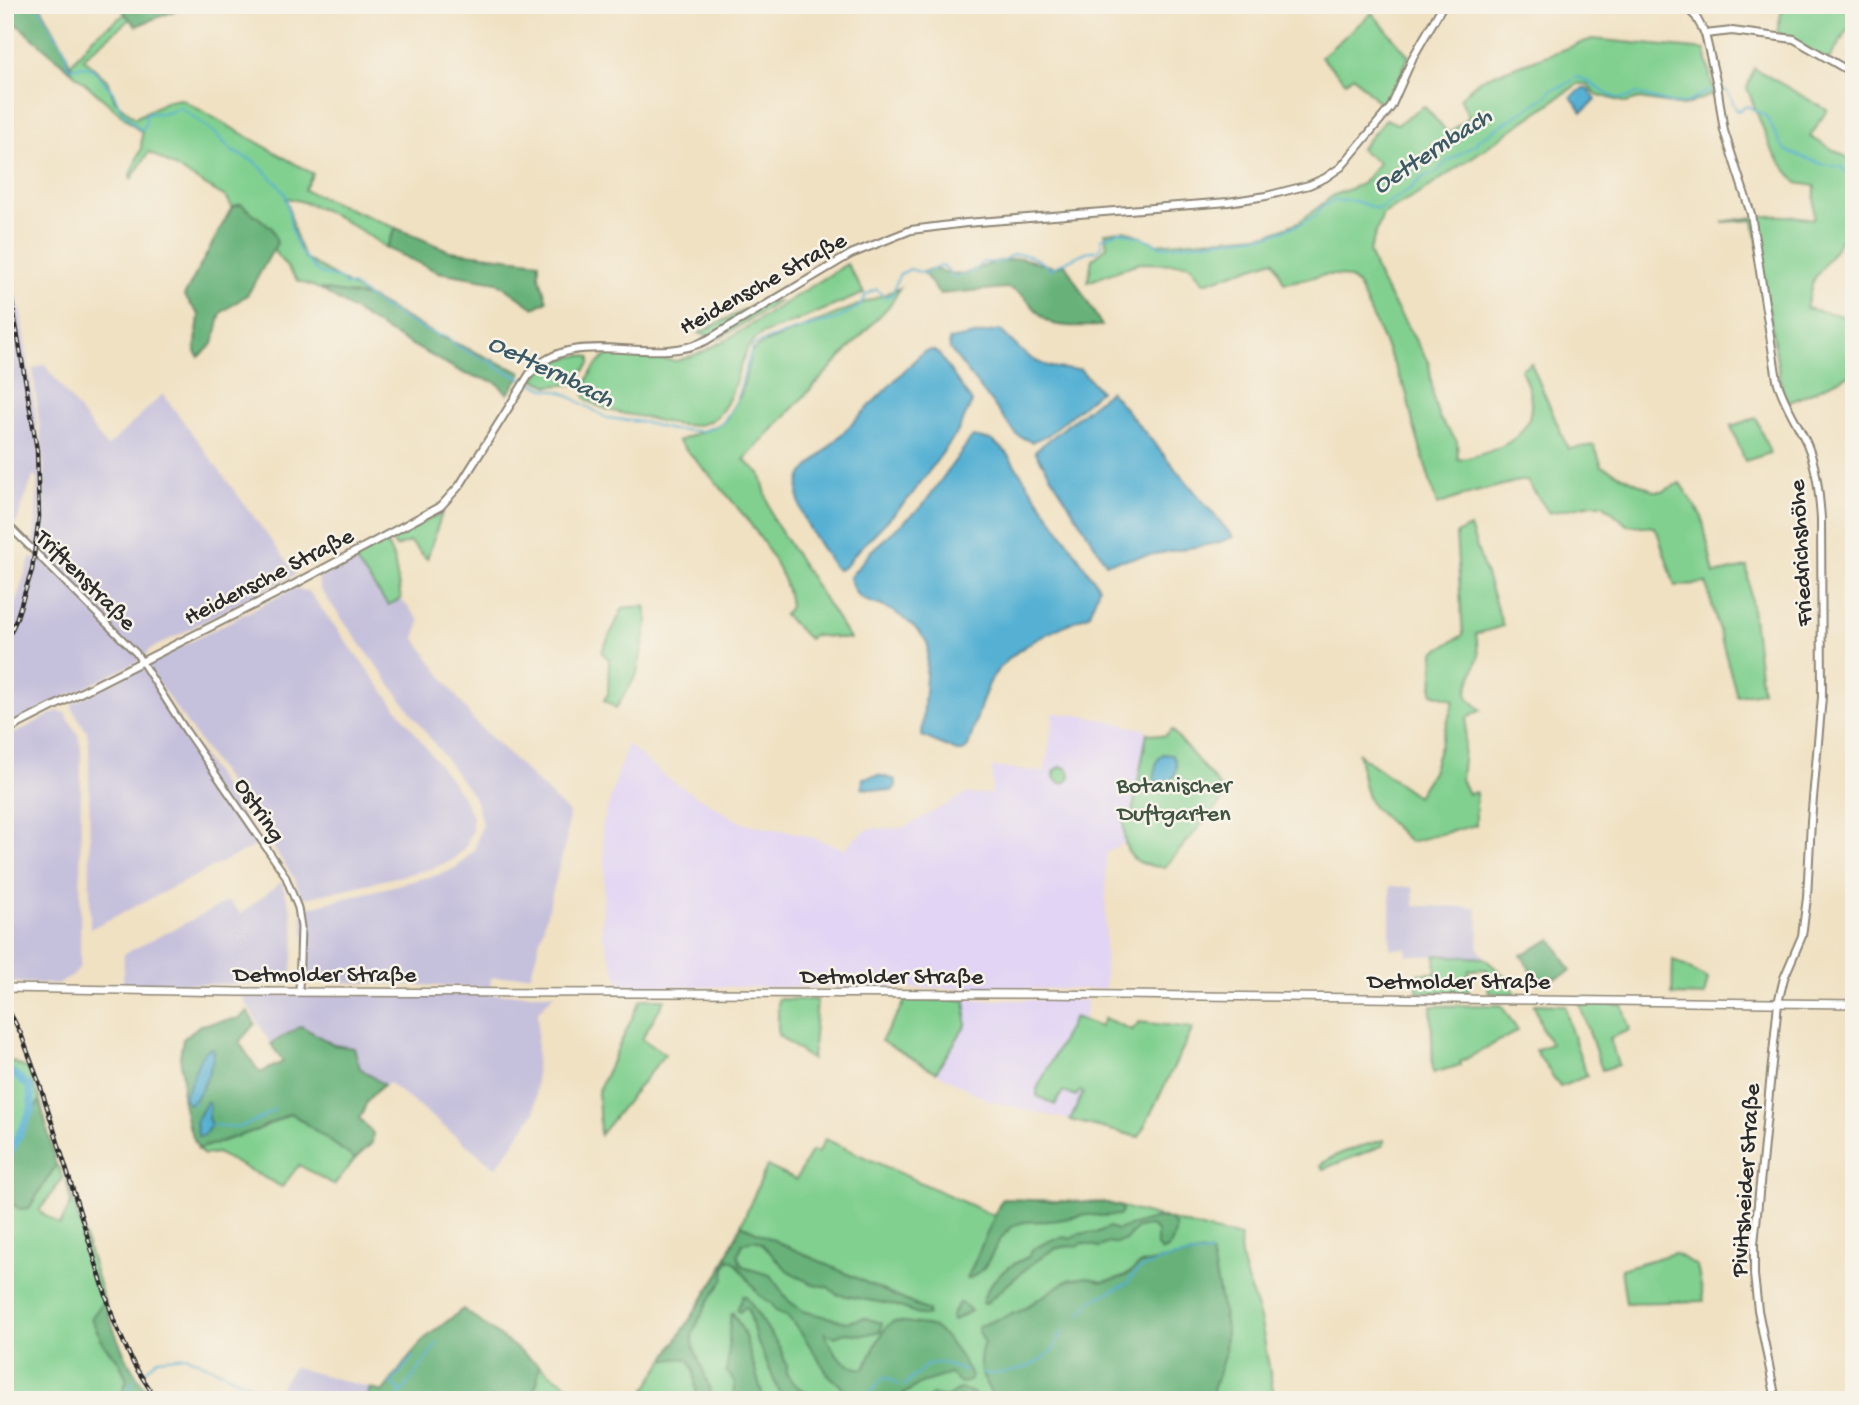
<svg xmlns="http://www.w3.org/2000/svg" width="1859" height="1405" viewBox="0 0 1859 1405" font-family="'Gochi Hand',sans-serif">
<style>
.built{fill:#e1d4f4}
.industrial{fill:#c5c0db}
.green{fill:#81d090;stroke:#567e5e;stroke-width:2}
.forest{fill:#68b27a;stroke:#4a6e52;stroke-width:2}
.water{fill:#55b0d3;stroke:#406e7f;stroke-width:2}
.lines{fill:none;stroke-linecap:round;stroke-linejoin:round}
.stream{stroke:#55b0d3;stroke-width:2}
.river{stroke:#55b0d3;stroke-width:8}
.tertiary-casing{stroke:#8e8676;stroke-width:9}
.secondary-casing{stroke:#8e8676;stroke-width:10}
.primary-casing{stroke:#8e8676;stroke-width:10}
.tertiary{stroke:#fff;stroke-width:5}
.secondary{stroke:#fff;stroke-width:6}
.primary{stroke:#fff;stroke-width:7}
.rail-casing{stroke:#2b2b2b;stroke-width:4.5}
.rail{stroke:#f7f3e8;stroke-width:2;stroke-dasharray:5;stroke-linecap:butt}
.labels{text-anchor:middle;stroke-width:5;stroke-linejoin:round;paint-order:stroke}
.street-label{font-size:24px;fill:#2b2b2b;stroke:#f7f3e8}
.park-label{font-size:24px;fill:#405444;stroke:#f7f3e8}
.water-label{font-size:26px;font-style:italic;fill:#3a5a66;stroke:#f7f3e8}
</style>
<rect width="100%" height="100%" fill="#f7f3e8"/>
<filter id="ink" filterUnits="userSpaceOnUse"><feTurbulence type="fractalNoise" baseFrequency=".0143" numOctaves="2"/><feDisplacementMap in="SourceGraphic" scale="14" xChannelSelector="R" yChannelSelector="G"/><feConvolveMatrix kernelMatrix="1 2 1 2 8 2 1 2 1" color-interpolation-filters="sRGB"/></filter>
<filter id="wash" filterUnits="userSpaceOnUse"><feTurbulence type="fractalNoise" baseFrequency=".00686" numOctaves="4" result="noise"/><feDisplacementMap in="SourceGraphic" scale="28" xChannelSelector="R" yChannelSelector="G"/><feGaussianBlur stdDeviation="1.57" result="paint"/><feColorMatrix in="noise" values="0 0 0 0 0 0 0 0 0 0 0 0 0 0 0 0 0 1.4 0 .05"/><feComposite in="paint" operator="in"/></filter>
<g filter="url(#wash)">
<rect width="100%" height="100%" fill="#f0e1c2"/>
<g class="built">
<polygon points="1054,713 1084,716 1147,730 1132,814 1124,817 1124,843 1106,853 1105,989 621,986 604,940 602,927 605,866 602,827 627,744 667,778 742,823 801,834 845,849 853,840 869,829 903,828 966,794 992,794 992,767 1045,772"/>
<polygon points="966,1000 1087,1000 1084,1021 1074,1017 1063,1091 1076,1096 1079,1091 1083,1093 1070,1120 989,1101 936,1072 966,1025"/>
</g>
<g class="industrial">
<polygon points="5,244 21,315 35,412 41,465 42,533 44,522 44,465 33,369 44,364 107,447 163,394 296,574 149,650 145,658 5,727 5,634 31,556 37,561 40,550 33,544 36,520 37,480 34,474 16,524 5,514"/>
<polygon points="354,559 388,604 401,599 420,621 415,638 474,721 569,813 566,841 531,974 491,978 490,988 313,981 307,976 302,909 445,873 457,867 474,850 482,824 475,799 320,589 318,581 321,575"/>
<polygon points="295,588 309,592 462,795 472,816 472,831 466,846 453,860 430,869 307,898 300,895 295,879 146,665"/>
<polygon points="143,667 261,843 90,929 89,747 87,732 72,708 73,703"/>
<polygon points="58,711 65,713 78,735 81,748 80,966 75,974 59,984 5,982 5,738"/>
<polygon points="281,882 290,906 295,936 291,980 287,984 123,984 124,954 229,901 241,914"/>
<polygon points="1390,886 1413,887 1414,906 1476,907 1479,924 1478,947 1484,958 1407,955 1406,948 1390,949"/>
<polygon points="554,994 538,1012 535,1112 496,1168 389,1083 384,1085 360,1068 354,1048 334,1045 301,1026 271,1044 241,995"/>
<polygon points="293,1367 370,1388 366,1400 272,1400"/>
</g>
<g class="green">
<polygon points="1783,5 1854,5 1854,20 1828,61 1777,32"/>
<polygon points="1372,13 1409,56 1386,110 1353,76 1346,82 1321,57"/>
<path d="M125 14 130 19 83 58 107 80 115 101 135 118 167 101 181 99 313 174 304 190 396 228 386 248C363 230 314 201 286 198L297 241 305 258 369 297 320 289 298 281 273 250 277 242 241 204 232 207 227 198 149 152 131 179 130 175 141 149 142 133 72 72 71 64 93 37Z"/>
<path d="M1592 39 1705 50 1714 94 1683 106 1639 99 1626 103 1596 94 1587 84H1578L1422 192 1383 214 1369 252 1380 280 1429 363 1434 402 1440 419 1457 441 1458 460C1488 454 1530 442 1531 406 1532 393 1525 380 1521 369L1531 363 1568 449 1594 445 1602 466 1654 491H1663L1680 483 1702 517 1714 574 1747 567 1762 692 1737 696 1706 583 1675 586 1657 531 1654 527 1627 525 1603 504H1591L1549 513 1527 481H1519L1468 494 1437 505 1413 423 1406 391 1358 285C1337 265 1310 280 1284 283L1274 260 1204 283 1191 266 1187 264 1138 263 1088 282 1092 259 1107 247 1105 233 1126 230 1157 244 1269 234 1299 222 1334 195 1362 184 1379 163 1360 149 1386 119 1397 124 1424 106 1448 133 1469 117 1460 98 1481 79Z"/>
<path d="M1754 68 1827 110 1810 137 1854 161V237L1844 236 1813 281 1806 308 1854 318V373L1788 403 1782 391 1754 220 1722 222C1757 216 1779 213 1814 219L1815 186 1797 183 1772 151 1747 88Z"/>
<path d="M847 264 864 293C839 304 814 314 789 324 780 328 767 331 759 336 746 345 743 359 738 373 723 427 704 433 651 419 627 413 606 414 585 398 584 379 594 364 611 353L677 361 700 353 726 340Z"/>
<path d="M900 288 891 304 744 460 760 473 773 519 850 639 812 635 809 639 784 615 790 607C787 555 714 479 678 441L723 423 741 394 751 352 760 345Z"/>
<polygon points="780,301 718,339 699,333 760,302"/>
<path d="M581 355 590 357V363L574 384 549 386 534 379C545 361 562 359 581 355Z"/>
<polygon points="1756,418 1770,453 1745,461 1731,426"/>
<polygon points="442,513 427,559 410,542 396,547 390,538"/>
<path d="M1470 527 1503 626 1476 634 1479 655 1467 690 1468 698 1481 710 1467 718 1461 779 1468 794 1476 792V825L1410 842 1372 806C1362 788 1363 771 1358 752L1362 757 1417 796 1432 772 1454 700 1432 693 1434 652 1463 635 1456 534Z"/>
<polygon points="385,540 394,559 401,599 388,605 354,559"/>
<polygon points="645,606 648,621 637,674 616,708 604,700 608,694 609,659 602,653 603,649 623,608"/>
<path d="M1172 730 1227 795 1165 867C1127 866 1123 851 1124 817L1132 814 1147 733 1164 736Z"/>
<circle cx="1062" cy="775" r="8"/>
<polygon points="1435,955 1484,958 1510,981 1515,994 1489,993 1487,969 1469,970 1468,993 1417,992 1417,974 1436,973"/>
<polygon points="1673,960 1708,979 1704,996 1672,995"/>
<polygon points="641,999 665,999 642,1039 665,1054 600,1135 598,1091"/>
<polygon points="778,999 817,1000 812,1060 778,1035"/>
<polygon points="906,1000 966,1000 966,1025 936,1072 881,1041"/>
<polygon points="1534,1004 1565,1005 1571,1030 1587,1076 1560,1087 1535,1050 1551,1044 1543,1031"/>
<polygon points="1501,1005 1518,1031 1460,1062 1461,1065 1433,1073 1431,1006"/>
<polygon points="1580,1005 1622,1005 1630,1030 1610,1038 1618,1065 1602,1070"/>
<polygon points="1074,1017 1100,1027 1104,1018 1132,1030 1139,1022 1193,1028 1139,1137 1070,1120 1083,1093 1080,1091 1076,1096 1063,1091 1055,1105 1037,1096 1037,1089"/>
<polygon points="5,1058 28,1069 40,1100 5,1161 5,1122 8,1118 5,1117"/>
<polygon points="291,1113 355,1159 334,1185 299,1165 282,1187 217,1153 204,1155 198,1149 257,1130"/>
<path d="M825 1139 994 1216 1002 1199 1107 1203 1213 1231 1241 1237C1236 1262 1255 1297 1261 1323 1266 1348 1270 1374 1275 1400H639L720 1272 767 1166 796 1180 811 1151 818 1153Z"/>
<path d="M1384 1140V1145L1323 1169 1320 1165C1339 1151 1362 1146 1384 1140Z"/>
<polygon points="56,1165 60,1169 62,1179 39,1211 60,1225 71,1203 65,1173 104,1301 92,1318 104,1345 118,1360 127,1379 121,1396 116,1400 5,1400 5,1199 20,1209 29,1208"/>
<polygon points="1674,1253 1697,1266 1704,1301 1626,1303 1621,1269"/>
<polygon points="539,1365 588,1400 529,1400 537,1383"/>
</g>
<g class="forest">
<polygon points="5,5 40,5 65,50 72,72 5,14"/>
<polygon points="118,5 189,5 136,26"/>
<polygon points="241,204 272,228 277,243 248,294 221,313 213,344 199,357 195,352 199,315 184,296 232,207"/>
<polygon points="396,228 450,251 539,262 539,275 547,301 534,308 497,282 438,272 386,248"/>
<path d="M1021 258 1054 267 1065 264 1102 326C1089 326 1061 328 1051 323 1033 313 1029 293 1007 288L939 294 923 272 930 269 962 275 994 262Z"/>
<polygon points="320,289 369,297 435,334 522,373 508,394 496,382 465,374 388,332"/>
<path d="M1552 939 1571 971C1560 978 1547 981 1535 977L1521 955Z"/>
<path d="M247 1011 255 1024 239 1042 260 1073 283 1062 271 1044 301 1026 334 1045 354 1048 360 1068 384 1085C378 1090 371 1094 367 1102 363 1109 365 1112 359 1118L373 1133 372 1143 355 1159 291 1113 257 1130 198 1149 188 1125 182 1098 183 1081 180 1056 183 1039 200 1025 240 1018Z"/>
<polygon points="40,1100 56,1165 29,1208 20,1209 5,1199 5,1161"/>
<path d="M1002 1199 1107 1203 1121 1207 1122 1211 1119 1215C1109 1216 1101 1216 1092 1215 1078 1214 1063 1221 1049 1221 1035 1222 1024 1219 1012 1227 992 1241 991 1273 967 1279Z"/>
<path d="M1157 1218 1171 1220 1176 1227C1174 1237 1172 1250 1161 1251L1157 1246V1231L1150 1226 1137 1228 1126 1240 1116 1243H1109L1099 1247 1083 1243C1073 1249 1062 1244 1051 1251 1027 1265 1006 1287 985 1304L982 1303C988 1280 1007 1266 1028 1257L1033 1249 1051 1240 1065 1237 1070 1239 1079 1234 1098 1232 1110 1227 1116 1230Z"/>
<path d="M741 1225 928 1311V1315L924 1316 894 1305 836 1294 828 1287 812 1284 788 1271 760 1242 754 1240 743 1243 738 1255 741 1264 746 1268 770 1275 789 1301 803 1311 847 1322 865 1318 882 1323 881 1331 864 1335 846 1333 834 1337 825 1333C831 1350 844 1368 864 1369 870 1358 882 1328 892 1322 897 1320 929 1325 935 1328 945 1334 972 1370 971 1380 959 1387 957 1379 950 1374L921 1383 896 1399 846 1400 841 1386 828 1374 802 1334 788 1317 776 1311 772 1304 760 1296 736 1263 729 1259 725 1267 724 1279 706 1305 692 1335 694 1348 709 1386 711 1400H697L694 1370 689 1360 683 1358 668 1360 666 1357 720 1272Z"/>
<path d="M1203 1252 1211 1253 1226 1327 1225 1353 1210 1400H995C982 1378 975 1367 984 1342L978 1329 979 1326 1020 1311 1068 1280 1087 1277 1101 1282 1124 1277 1141 1264Z"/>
<polygon points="743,1296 746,1296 780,1348 787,1366 787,1375 794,1384 806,1393 809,1400 784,1400 780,1393 756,1339 748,1308 745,1307 740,1312 737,1310"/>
<path d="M104 1301C116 1338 129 1370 154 1400H116L121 1395 127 1379 118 1360 104 1345 91 1318Z"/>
<polygon points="959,1303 965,1305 971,1311 952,1321 951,1316"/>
<polygon points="463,1309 539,1365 537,1383 529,1400 366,1400 370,1388 382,1392 423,1340"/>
<path d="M733 1313 744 1333 764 1400H737L733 1396 735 1382 726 1371C731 1352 727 1335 731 1315Z"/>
<polygon points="959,1389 971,1392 982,1400 968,1400 960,1397 954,1400 926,1400 933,1395 948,1397"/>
</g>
<g class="water">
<polygon points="1583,88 1587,88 1596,100 1582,112 1571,97"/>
<path d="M1000 330C1026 356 1040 372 1080 369L1100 391 1048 435 1031 442 1017 435 950 349 949 340Z"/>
<path d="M932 350 938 353 972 402 957 433 910 497 852 557 846 566 838 570 834 567C818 541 786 505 803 473L923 352Z"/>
<polygon points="1110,391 1233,537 1217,543 1106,563 1035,451"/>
<path d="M972 437 991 440 1005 451 1099 587 1090 614C1056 630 1006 648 989 684 980 703 975 726 968 747L963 751H957L922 736 928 645C922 631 904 618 891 610 871 599 855 606 850 577L872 550 923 505Z"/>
<path d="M1163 754 1172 755C1182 766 1173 785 1160 788L1155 783C1155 773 1154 761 1163 754Z"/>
<polygon points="878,775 896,780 896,786 892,791 862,788 863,778"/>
<path d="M210 1048 214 1050C214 1063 201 1098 189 1104L186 1101 184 1095C195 1082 195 1056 210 1048Z"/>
<polygon points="207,1102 210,1105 208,1118 211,1125 204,1135 198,1136 196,1122"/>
</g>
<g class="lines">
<g class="stream">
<path d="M38 5 66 51 67 64 70 68 83 66 93 69 113 92 122 111 139 129 142 130 146 124 145 116C152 110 156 115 165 113 170 113 175 109 180 107L216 134 233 152 254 161 279 185 286 196 292 231 299 249 311 265 320 273 341 279 345 285H352C366 297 433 339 446 336L454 344 481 359 491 361 497 367 523 379"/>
<polyline points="1721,89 1724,89 1729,94 1737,111 1747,106 1766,116 1782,146 1789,152 1822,164 1841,167 1854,180"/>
<path d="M528 381 545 389 562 392 607 418 642 422 672 430 701 431 716 427 723 423 736 402 753 345 795 330 837 319 860 306 866 295 876 289 885 297 892 295 899 275 910 269 923 273 941 266 945 267 954 277C967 276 974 271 983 262H1001C1016 247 1036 256 1050 269L1086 252 1098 250 1102 245 1101 239 1120 231 1149 240 1162 247 1270 235 1303 223 1316 215 1322 207 1334 201H1355L1378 209 1410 189 1423 177 1437 173 1445 163 1476 144 1478 140 1547 96 1552 89 1564 86 1577 77C1601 83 1610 108 1637 94 1651 97 1676 108 1689 102 1700 97 1700 92 1715 90"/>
<polyline points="193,1103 196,1105"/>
<polyline points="211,1125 240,1127 260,1119 275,1109"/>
<path d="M1080 1316 1091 1301 1128 1283C1137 1260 1188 1254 1211 1253"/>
<polyline points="144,1372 158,1359 186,1356 262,1390"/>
<path d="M982 1374C1003 1375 1034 1369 1050 1353 1056 1347 1059 1337 1064 1330"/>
<polyline points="904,1386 927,1365 942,1362 944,1364 966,1371"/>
<polyline points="401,1394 438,1343"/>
<polyline points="400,1396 400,1391 391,1383 413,1357"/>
<polyline points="123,1400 134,1380"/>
<polyline points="866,1400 882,1379 888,1378 898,1385"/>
</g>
<polyline class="river" points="5,1067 30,1087 32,1109 5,1163"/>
</g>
</g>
<g filter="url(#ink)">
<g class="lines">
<g class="tertiary-casing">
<polyline id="tertiary" points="5,522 136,653 186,731 285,875 298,908 301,927 299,992"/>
</g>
<g class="secondary-casing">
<g id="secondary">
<path d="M1684 5 1696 17 1705 34 1717 85 1724 131 1751 214 1777 380C1783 402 1797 422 1807 444 1817 468 1819 493 1821 518L1822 697 1811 821 1807 898 1802 936 1784 978 1778 1003 1754 1244V1275L1758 1310 1776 1400"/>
<polyline points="1705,34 1732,31 1794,39 1854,74"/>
<path d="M5 731 295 584 441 506 460 485 529 375C572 322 651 369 707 340L851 254 911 230 966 223 1228 202 1266 196 1309 185 1325 178 1341 167 1391 107 1413 57 1443 5"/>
</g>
</g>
<g class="primary-casing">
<polyline id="primary" points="5,988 238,992 1039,994 1854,1004"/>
</g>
<use href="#tertiary" class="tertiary"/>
<use href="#secondary" class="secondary"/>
<use href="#primary" class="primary"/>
<g class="rail-casing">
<g id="rail">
<polyline points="5,260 37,450 39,517 32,570 16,620 5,645"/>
<polyline points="5,1003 21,1034 40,1085 114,1321 134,1365 157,1400"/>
</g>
</g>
<use href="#rail" class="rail"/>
</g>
</g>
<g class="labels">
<g class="street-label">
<text transform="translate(762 282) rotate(-29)" y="8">Heidensche Straße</text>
<text transform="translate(1799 553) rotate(-93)" y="8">Friedrichshöhe</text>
<text transform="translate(268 575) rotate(-27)" y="8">Heidensche Straße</text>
<text transform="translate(87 579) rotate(45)" y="8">Triftenstraße</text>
<text transform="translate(261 809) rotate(56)" y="8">Ostring</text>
<text x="325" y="981">Detmolder Straße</text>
<text x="892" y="983">Detmolder Straße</text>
<text x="1459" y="988">Detmolder Straße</text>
<text transform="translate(1744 1180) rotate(-86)" y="8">Pivitsheider Straße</text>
</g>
<g class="park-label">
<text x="1174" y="792">Botanischer<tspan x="1174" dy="28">Duftgarten</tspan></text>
</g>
<g class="water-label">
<text transform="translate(1431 149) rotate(-33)" y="9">Oetternbach</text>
<text transform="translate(552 369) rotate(26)" y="9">Oetternbach</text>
</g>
</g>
<rect width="1859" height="1405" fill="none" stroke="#f7f3e8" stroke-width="28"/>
</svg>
